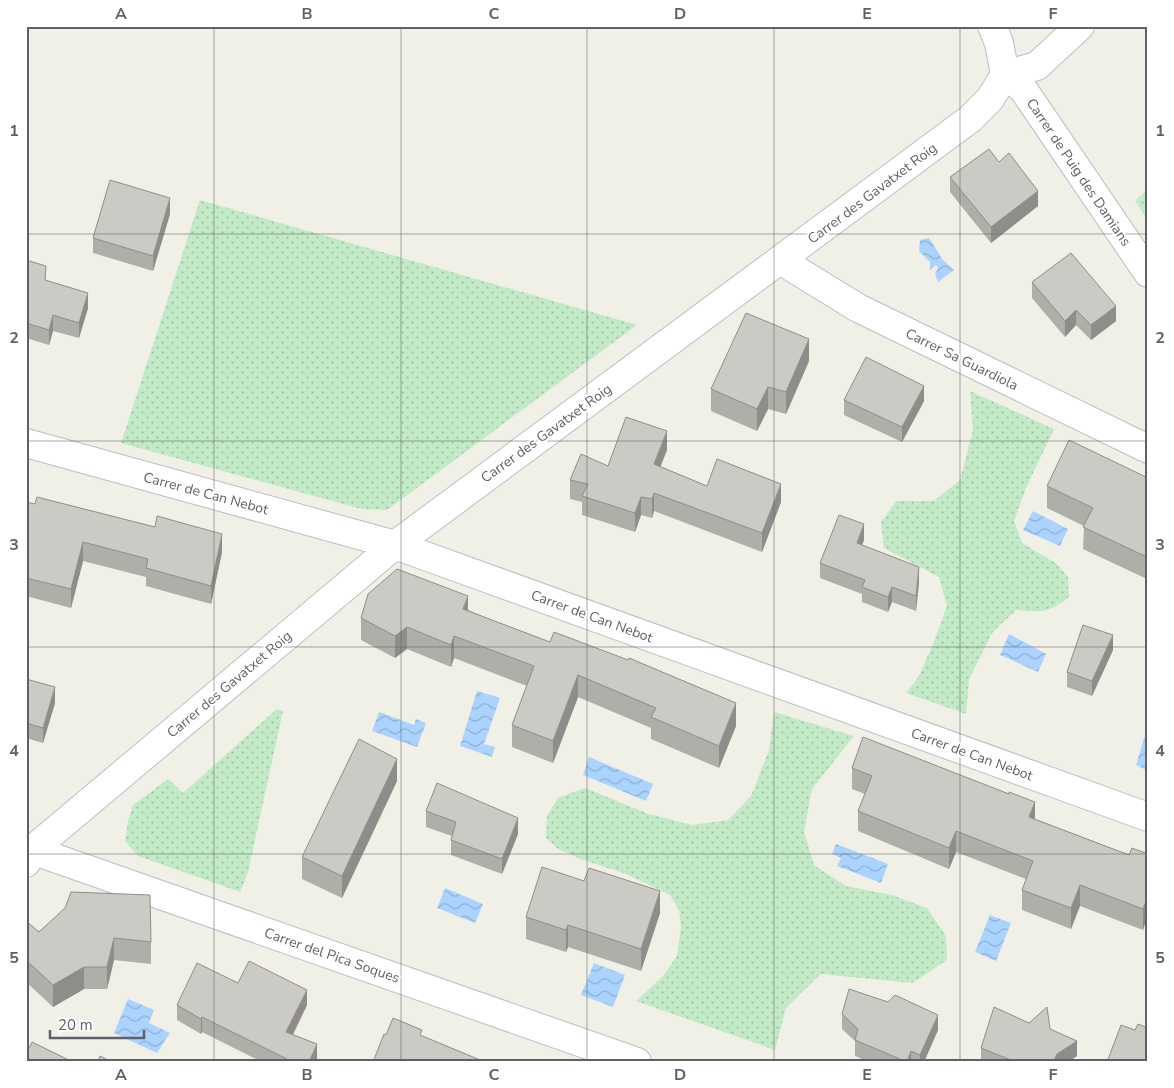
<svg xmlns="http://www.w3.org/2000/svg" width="1174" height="1088" viewBox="0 0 1174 1088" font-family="'Nunito Sans',sans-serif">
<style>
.grass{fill:url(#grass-dots)}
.water{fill:url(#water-waves)}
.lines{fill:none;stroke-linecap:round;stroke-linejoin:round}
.street-casing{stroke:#bbbec3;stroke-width:30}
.secondary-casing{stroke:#bcbfc5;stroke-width:30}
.street{stroke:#fff;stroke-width:28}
.secondary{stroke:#fff;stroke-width:28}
.wall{fill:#afaea9}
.shaded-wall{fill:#8f8d89}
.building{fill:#cccac4;stroke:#8f8d89}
.grid{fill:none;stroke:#5e6268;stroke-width:1;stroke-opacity:0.55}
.labels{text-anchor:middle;stroke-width:4;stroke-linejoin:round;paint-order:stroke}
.street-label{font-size:14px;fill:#5e6268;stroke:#fff}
.neatline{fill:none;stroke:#5e6268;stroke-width:2}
.grid-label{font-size:16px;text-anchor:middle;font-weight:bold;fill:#5e6268}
</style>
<defs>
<pattern id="grass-dots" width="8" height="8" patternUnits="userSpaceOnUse" patternTransform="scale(1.25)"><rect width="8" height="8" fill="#c3eac6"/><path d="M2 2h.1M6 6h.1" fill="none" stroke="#a2c1a5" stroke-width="1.8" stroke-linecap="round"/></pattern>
<pattern id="water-waves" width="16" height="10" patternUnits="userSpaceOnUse" patternTransform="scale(1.25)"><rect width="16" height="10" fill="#aad4ff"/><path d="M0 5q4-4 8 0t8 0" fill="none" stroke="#8eafd2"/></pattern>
</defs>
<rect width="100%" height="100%" fill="#f1f0e7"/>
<g class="grass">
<polygon points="1148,189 1148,220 1135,201"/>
<polygon points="200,200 637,325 387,510 361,509 121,443"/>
<path d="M970 391 1054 429 1026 488 1014 521 1022 543 1057 564 1068 577 1069 597C1047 614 1043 612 1016 610L992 633 969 679 966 714 906 693 919 676 933 644 947 606 939 577 884 548 881 522 896 501H934L960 480 973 430Z"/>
<polygon points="277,709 283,711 248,872 240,892 138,856 125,841 128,821 133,805 168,779 183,793"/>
<polygon points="774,712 854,736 812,789 804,832 814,865 846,886 892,895 927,908 946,936 947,960 912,983 821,974 786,1008 775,1050 636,1001 663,976 677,956 681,927 679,910 670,895 624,873 583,860 558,849 546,838 547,816 558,798 585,788 649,814 692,825 728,820 751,796 769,750"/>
</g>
<g class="water">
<polygon points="929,238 943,260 954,270 938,282 935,274 938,268 936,265 930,270 930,262 919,251 920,240"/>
<polygon points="1033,511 1068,529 1060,546 1023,530"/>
<polygon points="1009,634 1046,654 1038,672 1000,655"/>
<polygon points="477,691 500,698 484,744 495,747 492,757 460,746"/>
<polygon points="379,712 414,725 416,719 426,723 417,747 372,731"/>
<polygon points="1148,726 1148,771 1136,765"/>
<polygon points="589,757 653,784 646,801 583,775"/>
<polygon points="836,844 888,864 881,883 837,866 841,858 832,854"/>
<polygon points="445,888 483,904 475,923 437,908"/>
<polygon points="990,915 1011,923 996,961 975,952"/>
<polygon points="594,963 625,975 613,1007 581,995"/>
<polygon points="128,999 154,1010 149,1023 170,1033 157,1053 114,1033"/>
</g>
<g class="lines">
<g class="street-casing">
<g id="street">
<polyline points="1005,75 1023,89 1148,273"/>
<polyline points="1005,75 1037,66 1080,26"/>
<polyline points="780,260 858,308 1148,449"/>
<polyline points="26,443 395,545 1148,817"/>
</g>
</g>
<g class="secondary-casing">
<g id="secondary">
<polyline points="32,850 637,1062"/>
<polyline points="26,863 32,850 395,545 970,119 990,99 1005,75 999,43 992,26"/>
</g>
</g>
<use href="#street" class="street"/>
<use href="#secondary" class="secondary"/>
</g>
<g class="wall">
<polygon points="999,162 1038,206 991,243 950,192 950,177"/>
<polygon points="170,214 153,271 93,253 93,238"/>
<polygon points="26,260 46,280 88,308 79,338 53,331 49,345 26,338"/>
<polygon points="1032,282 1116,321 1091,340 1076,325 1065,337 1032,298"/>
<polygon points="809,361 786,414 768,409 757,431 711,411 711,389"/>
<polygon points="844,400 924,401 902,442 844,415"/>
<polygon points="667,450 660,467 707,486 781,502 762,552 654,511 652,518 641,515 635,532 582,515 582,502 570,499 570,480 608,466"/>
<polygon points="1148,478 1148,577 1147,579 1083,549 1084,526 1047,508 1047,486"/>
<polygon points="26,502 222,552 211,604 146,586 146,577 83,561 71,608 26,596"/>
<polygon points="864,540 862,545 919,582 916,611 892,602 888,612 862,602 862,594 820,578 820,563"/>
<polygon points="468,610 736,726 719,768 651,739 651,728 578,697 553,763 512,747 512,725 527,686 454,658 451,667 407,649 395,658 361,640 361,618"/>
<polygon points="1113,650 1092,696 1067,687 1067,672"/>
<polygon points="26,679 55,703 43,743 26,738"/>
<polygon points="852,768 1035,819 1129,855 1148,854 1148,922 1146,921 1143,930 1080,906 1071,929 1022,910 1022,890 1026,879 956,852 949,869 858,831 858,811 865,794 852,789"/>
<polygon points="397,781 342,898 302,879 302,857"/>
<polygon points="426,811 518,834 502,874 451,855 451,840 452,836 426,827"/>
<polygon points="65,908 151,942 151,964 114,960 107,989 84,989 53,1007 26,982 26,921 39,932"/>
<polygon points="660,913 641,971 568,947 566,952 526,939 526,917"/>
<polygon points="238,983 307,1005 293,1035 317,1059 316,1062 262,1062 202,1032 201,1034 177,1020 177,1005"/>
<polygon points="842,1014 938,1030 924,1062 869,1062 855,1056 855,1041 842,1029"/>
<polygon points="1050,1029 1077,1056 1068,1062 981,1062 981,1048"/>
</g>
<g class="shaded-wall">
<polygon points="1038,191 1038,206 991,243 991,227"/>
<polygon points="170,198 170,214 153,271 153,256"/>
<polygon points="88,293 88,308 79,338 79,323"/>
<polygon points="1116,306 1116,321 1091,340 1091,325"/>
<polygon points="1076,310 1076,325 1065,337 1065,321"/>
<polygon points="53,315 53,331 49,345 49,330"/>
<polygon points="809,339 809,361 786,414 786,392"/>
<polygon points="924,386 924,401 902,442 902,427"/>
<polygon points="768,387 768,409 757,431 757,409"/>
<polygon points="667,431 667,450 654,483 654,464"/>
<polygon points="781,484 781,502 762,552 762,533"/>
<polygon points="654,493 654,511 652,518 652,499"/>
<polygon points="641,497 641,515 635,532 635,513"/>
<polygon points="864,524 864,540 857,559 857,543"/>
<polygon points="222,534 222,552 211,604 211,586"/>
<polygon points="83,542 83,561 71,608 71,589"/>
<polygon points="1148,555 1148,577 1147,579 1147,557"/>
<polygon points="919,567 919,582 916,611 916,596"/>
<polygon points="892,587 892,602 888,612 888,597"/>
<polygon points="468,596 468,618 463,609"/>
<polygon points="407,627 407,649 395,658 395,636"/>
<polygon points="1113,635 1113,650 1092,696 1092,681"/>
<polygon points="454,636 454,658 451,667 451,645"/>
<polygon points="578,675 578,697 553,763 553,741"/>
<polygon points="55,687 55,703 43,743 43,728"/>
<polygon points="736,703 736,726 719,768 719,746"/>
<polygon points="397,759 397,781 342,898 342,876"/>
<polygon points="1035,802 1035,823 1029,817"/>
<polygon points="518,818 518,834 502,874 502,859"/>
<polygon points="956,831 956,852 949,869 949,848"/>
<polygon points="1080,885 1080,906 1071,929 1071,908"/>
<polygon points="660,891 660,913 641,971 641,949"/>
<polygon points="1146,901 1146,921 1143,930 1143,909"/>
<polygon points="568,925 568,947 566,952 566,930"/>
<polygon points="114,938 114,960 107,989 107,967"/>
<polygon points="84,967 84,989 53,1007 53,985"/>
<polygon points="307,990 307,1005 286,1048 286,1032"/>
<polygon points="938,1015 938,1030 924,1062 920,1062 920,1055"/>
<polygon points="202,1017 202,1032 201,1034 201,1019"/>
<polygon points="1077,1041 1077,1056 1068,1062 1053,1062 1057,1054"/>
<polygon points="317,1044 317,1059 316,1062 309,1062"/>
<polygon points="911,1051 911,1062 907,1062"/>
</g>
<g class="building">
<polygon points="989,149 999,162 1009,153 1038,191 991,227 950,177"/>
<polygon points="110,180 170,198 153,256 93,238"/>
<polygon points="1071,253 1116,306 1091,325 1076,310 1065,321 1032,282"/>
<polygon points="26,260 46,266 45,280 88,293 79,323 53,315 49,330 26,323"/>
<polygon points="746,313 809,339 786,392 768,387 757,409 711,389"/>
<polygon points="866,357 924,386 902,427 844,400"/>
<polygon points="626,417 667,431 654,464 707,486 717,459 781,484 762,533 654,493 652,499 641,497 635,513 582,496 588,484 570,480 581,454 608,466"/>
<polygon points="1069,440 1148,478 1148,555 1147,557 1083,527 1093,508 1047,486"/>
<polygon points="37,497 155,527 157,516 222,534 211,586 146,568 148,559 83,542 71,589 26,578 26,502 35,504"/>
<polygon points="839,515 864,524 857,543 919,567 916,596 892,587 888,597 862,587 865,580 820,563"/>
<polygon points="397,569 468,596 463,609 550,642 554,632 628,660 629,658 736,703 719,746 651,717 656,708 578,675 553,741 512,725 534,666 454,636 451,645 407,627 395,636 361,618 368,594"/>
<polygon points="1083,625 1113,635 1092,681 1067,672"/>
<polygon points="26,679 55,687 43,728 26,723"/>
<polygon points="863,737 1009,794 1009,792 1035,802 1029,817 1129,855 1132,848 1148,854 1148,902 1146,901 1143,909 1080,885 1071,908 1022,890 1033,861 956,831 949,848 858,811 872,776 852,768"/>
<polygon points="359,739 397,759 342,876 302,857"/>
<polygon points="437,783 518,818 502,859 451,840 456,822 426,811"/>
<polygon points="542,867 584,881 589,868 660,891 641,949 568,925 566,930 526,917"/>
<polygon points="71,892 150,895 151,942 114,938 107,967 84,967 53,985 26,960 26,921 39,932 65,908"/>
<polygon points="249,961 307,990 286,1032 317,1044 309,1062 286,1062 287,1059 202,1017 201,1019 177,1005 197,963 238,983"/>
<polygon points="849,989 888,1002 895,995 938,1015 920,1055 911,1051 907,1062 855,1040 858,1029 842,1014"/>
<polygon points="994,1007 1029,1023 1047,1007 1050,1029 1077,1041 1057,1054 1053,1062 1016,1062 981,1048"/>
<polygon points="393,1018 422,1030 420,1035 485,1062 373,1062 384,1034 386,1035"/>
<polygon points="1138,1024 1148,1028 1148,1062 1107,1062 1121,1025 1135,1030"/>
<polygon points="32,1042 73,1062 26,1062 26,1054"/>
<polygon points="100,1056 112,1062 98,1062"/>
</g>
<path class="grid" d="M214 26V1062M401 26V1062M587 26V1062M774 26V1062M960 26V1062M26 234H1148M26 441H1148M26 647H1148M26 854H1148"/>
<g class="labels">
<g class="street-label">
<text transform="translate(1079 172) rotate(56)" y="5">Carrer de Puig des Damians</text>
<text transform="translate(872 193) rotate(-37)" y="5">Carrer des Gavatxet Roig</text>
<text transform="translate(962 359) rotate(26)" y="5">Carrer Sa Guardiola</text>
<text transform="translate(546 433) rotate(-36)" y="5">Carrer des Gavatxet Roig</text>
<text transform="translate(206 493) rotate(15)" y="5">Carrer de Can Nebot</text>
<text transform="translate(592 616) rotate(20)" y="5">Carrer de Can Nebot</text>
<text transform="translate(229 684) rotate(-40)" y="5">Carrer des Gavatxet Roig</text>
<text transform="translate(972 754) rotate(20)" y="5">Carrer de Can Nebot</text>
<text transform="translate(332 955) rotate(19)" y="5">Carrer del Pica Soques</text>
</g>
</g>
<rect width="1174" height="1088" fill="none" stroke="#ffffff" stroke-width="55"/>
<path d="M50 1030v8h94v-8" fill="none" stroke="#5e6268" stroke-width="2.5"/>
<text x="58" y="1030" font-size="15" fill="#5e6268" stroke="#ffffff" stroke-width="4" paint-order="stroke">20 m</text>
<rect x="28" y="28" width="1118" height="1032" class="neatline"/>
<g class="grid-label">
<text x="121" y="19">A</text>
<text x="307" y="19">B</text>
<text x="494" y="19">C</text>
<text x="680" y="19">D</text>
<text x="867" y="19">E</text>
<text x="1053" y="19">F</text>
<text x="14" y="136">1</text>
<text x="1160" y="136">1</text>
<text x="14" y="343">2</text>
<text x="1160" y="343">2</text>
<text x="14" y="550">3</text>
<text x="1160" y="550">3</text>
<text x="14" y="756">4</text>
<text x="1160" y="756">4</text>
<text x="14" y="963">5</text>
<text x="1160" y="963">5</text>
<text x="121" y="1080">A</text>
<text x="307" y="1080">B</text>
<text x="494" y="1080">C</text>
<text x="680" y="1080">D</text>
<text x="867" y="1080">E</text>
<text x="1053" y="1080">F</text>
</g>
</svg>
